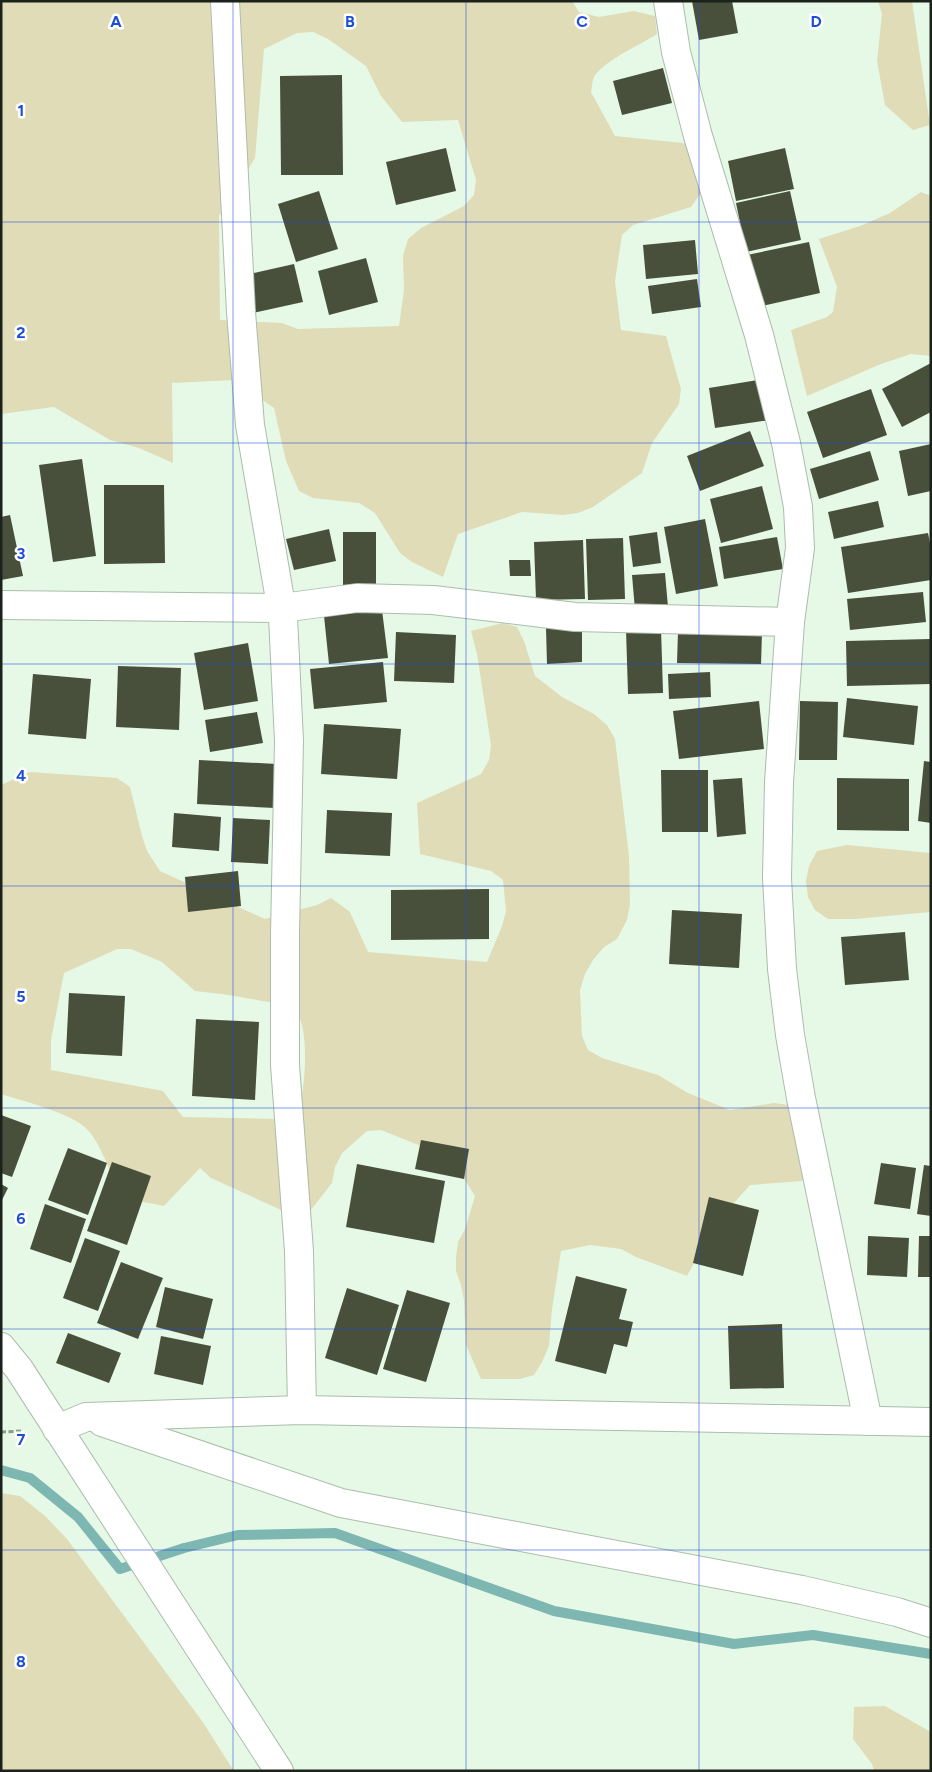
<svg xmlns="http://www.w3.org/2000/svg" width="932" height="1772" viewBox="0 0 932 1772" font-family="Figtree,sans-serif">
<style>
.green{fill:#e0dcb8;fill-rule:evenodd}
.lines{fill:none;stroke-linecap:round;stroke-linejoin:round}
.stream{stroke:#7eb7b2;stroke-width:10}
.building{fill:#484f3b}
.street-casing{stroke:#abbdab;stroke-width:30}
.secondary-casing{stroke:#abbdab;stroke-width:30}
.path{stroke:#8c9a8c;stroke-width:3;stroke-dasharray:5 2.5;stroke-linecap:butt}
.street{stroke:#fff;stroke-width:28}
.secondary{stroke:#fff;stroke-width:28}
.grid{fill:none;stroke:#1d4ed8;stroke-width:1;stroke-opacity:0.55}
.grid-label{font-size:16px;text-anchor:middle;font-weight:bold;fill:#1d4ed8;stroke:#fff;stroke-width:5;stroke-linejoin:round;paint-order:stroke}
</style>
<rect width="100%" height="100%" fill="#e6f9e6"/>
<g class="green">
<path d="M1 1H572L579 12 599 17 634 11 655 16 657 34C642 44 603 61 594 77 592 81 592 88 591 92L615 136 683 143 696 149 700 163V194L691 207 633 225 622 235 615 281 621 330 666 336 681 389 679 404 652 443 642 473 593 507 578 513 563 515 522 512 458 534 443 577 412 562 400 553 375 513 359 503 313 498 299 491 286 461 274 408 234 380 172 383 173 463 139 448 110 440 54 407 1 414ZM313 32 328 39 366 66 381 96 402 122 458 120 476 180 474 195 464 206 421 228 408 239 403 256 404 290 399 326 298 329 282 323 220 320 219 216 255 158 264 49 297 33Z"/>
<polygon points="878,1 912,1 930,125 913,130 885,105 877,61 882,14"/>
<polygon points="921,192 931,196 931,356 911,354 881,364 807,396 791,330 827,317 833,312 837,287 819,239 860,226 890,213"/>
<path d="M503 623 517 627 524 641 535 676 562 697 594 714 607 725 615 739 629 856 630 904 627 920 617 939 604 947 593 960 585 974 580 990 582 1036 588 1050 602 1058 658 1075 688 1093 730 1110 774 1103 789 1105 809 1167 802 1181 750 1185 716 1223 687 1276 636 1257 621 1249 590 1245 561 1251 552 1309 549 1346 542 1362 534 1375 520 1379H481L466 1345 464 1300 461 1285 456 1271V1257L458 1242 465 1229 475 1196 451 1158 381 1130 367 1131 342 1153 335 1167 332 1183 303 1220 211 1178 200 1168 164 1206 122 1198C113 1179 104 1153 92 1135 79 1114 25 1102 1 1094V785L30 772 117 778 130 787 142 836 147 851 160 871 265 919 317 905 331 898 350 912 368 952 487 962 502 926 506 911 503 880 491 871 420 854 417 803 481 774 489 760 491 745 477 654 471 631ZM117 949H131L162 962 195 991 222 994 292 1006C294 1010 298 1015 300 1019 308 1039 305 1081 301 1101L278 1119 183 1117 163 1091 51 1070V1040L64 973Z"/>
<polygon points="847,845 931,853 931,912 855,919 828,919 815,910 808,897 806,881 809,866 817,851"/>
<polygon points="1,1493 20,1496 45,1516 67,1539 202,1721 234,1771 1,1771"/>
<polygon points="885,1706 931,1732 931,1771 874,1771 872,1764 853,1739 854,1707"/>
</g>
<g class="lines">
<polyline class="stream" points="1,1470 30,1478 78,1517 120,1569 184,1548 238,1535 335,1533 554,1611 734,1644 813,1635 931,1654"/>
</g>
<g class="building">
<polygon points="692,1 732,1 738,33 699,40"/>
<polygon points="663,68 672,103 622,115 613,81"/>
<polygon points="342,75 343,175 281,175 280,76"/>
<polygon points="446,148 456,191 396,205 386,162"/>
<polygon points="785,148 794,189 736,201 728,161"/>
<polygon points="319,191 338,249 296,262 278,204"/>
<polygon points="790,191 801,240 746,252 736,203"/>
<polygon points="695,240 698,274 646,279 643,245"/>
<polygon points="809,242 820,293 757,307 747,255"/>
<polygon points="366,258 378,302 329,315 318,271"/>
<polygon points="294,264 303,302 253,313 245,275"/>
<polygon points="697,279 701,307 652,314 648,286"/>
<polygon points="931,363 931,412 902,427 882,389"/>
<polygon points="764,379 770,420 715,428 709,388"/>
<polygon points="871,389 887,435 823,458 807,412"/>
<polygon points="750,431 764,466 700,491 687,456"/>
<polygon points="931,444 931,491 908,496 899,451"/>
<polygon points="870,451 879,480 819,499 810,469"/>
<polygon points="82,459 96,556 53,562 39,465"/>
<polygon points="104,485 164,485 165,563 104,564"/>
<polygon points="762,486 773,529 721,543 710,499"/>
<polygon points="878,501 884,527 834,539 828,512"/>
<polygon points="10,515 23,576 1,580 1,517"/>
<polygon points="705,519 718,586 676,594 664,527"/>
<polygon points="329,529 336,561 294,570 286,539"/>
<polygon points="343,532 376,532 376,584 343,585"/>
<polygon points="657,532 661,563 633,567 629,536"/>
<polygon points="928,533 931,548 931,580 848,593 841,547"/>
<polygon points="777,537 783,569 724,579 719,547"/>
<polygon points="623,538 625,599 588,600 586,539"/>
<polygon points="583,540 585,599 536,600 534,542"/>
<polygon points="509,560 530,560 531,576 510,576"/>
<polygon points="665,573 668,607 635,610 632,575"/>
<polygon points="923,592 926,622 850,630 847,599"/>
<polygon points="382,610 388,658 329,664 324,616"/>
<polygon points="582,627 582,662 547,664 546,628"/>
<polygon points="661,629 663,693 628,694 626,630"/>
<polygon points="678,631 762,633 761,664 677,663"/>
<polygon points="396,632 456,635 454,683 394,681"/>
<polygon points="930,639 931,684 847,686 846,641"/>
<polygon points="248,643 258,701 204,710 194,653"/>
<polygon points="383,662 387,702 314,709 310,669"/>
<polygon points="118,666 181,668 179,730 116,727"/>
<polygon points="710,672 711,697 669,699 668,674"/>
<polygon points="33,674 91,679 86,739 28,734"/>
<polygon points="847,698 918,706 914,745 843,737"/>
<polygon points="759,701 764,749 679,759 673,711"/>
<polygon points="800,701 838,702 837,760 799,760"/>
<polygon points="257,712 263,743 210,752 205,720"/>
<polygon points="324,724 401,729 397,779 321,774"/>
<polygon points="199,760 277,764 275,808 197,804"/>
<polygon points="924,761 931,762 931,823 918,821"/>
<polygon points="661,770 708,770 708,832 662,832"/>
<polygon points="742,778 746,834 717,837 713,780"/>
<polygon points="837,778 909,779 909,831 837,830"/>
<polygon points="327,810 392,813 390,856 325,853"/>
<polygon points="174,813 221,817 219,851 172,847"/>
<polygon points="233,818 270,820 268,864 231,862"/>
<polygon points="238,871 241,906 188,912 185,877"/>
<polygon points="489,889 489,939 391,940 391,890"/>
<polygon points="672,910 742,914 739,968 669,964"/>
<polygon points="905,932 909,980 845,985 841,937"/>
<polygon points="69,993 125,996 122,1056 66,1053"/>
<polygon points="196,1019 259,1022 255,1100 192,1096"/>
<polygon points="1,1115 31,1126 12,1177 1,1173"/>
<polygon points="421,1140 469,1149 464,1179 415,1169"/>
<polygon points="68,1148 107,1163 88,1215 48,1200"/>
<polygon points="112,1162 151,1176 127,1245 87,1231"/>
<polygon points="881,1163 916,1168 910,1209 874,1204"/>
<polygon points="357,1164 445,1181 434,1243 346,1227"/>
<polygon points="924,1165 931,1166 931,1216 917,1214"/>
<polygon points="1,1184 8,1188 1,1202"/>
<polygon points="709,1197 759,1210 743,1276 693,1263"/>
<polygon points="45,1204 86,1219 71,1263 30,1249"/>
<polygon points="868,1236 909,1238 907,1277 867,1275"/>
<polygon points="919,1236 931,1236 931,1277 918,1277"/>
<polygon points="85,1238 120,1251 98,1311 63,1298"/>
<polygon points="121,1262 163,1278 138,1339 97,1323"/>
<polygon points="576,1276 627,1289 619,1319 633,1322 627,1347 614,1344 606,1374 555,1361"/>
<polygon points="165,1287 213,1299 203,1339 156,1327"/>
<polygon points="347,1288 399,1305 377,1375 325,1358"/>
<polygon points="407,1290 450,1303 426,1382 383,1369"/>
<polygon points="782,1324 784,1388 730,1389 728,1326"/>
<polygon points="68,1333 121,1353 109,1383 56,1363"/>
<polygon points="161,1336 211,1346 203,1385 154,1374"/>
</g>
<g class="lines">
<g class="street-casing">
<g id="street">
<polyline points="225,1 241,312 250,425 283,617 289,741 285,934 285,1065 299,1251 302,1410"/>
<polyline points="668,1 676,52 698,136 759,335 786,443 798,507 800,548 790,622 779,782 777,878 782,969 790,1035 801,1098 868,1421"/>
<polyline points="1,605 282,608 357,598 433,600 575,617 790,622"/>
<polyline points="102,1422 341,1503 802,1590 897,1612 931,1623"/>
<polyline points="57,1429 86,1417 302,1410 931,1422"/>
</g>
</g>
<g class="secondary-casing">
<polyline id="secondary" points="1,1347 19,1369 279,1771"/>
</g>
<polyline class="path" points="1,1432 23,1431"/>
<use href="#street" class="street"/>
<use href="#secondary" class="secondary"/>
</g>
<path class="grid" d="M233 1V1771M466 1V1771M699 1V1771M1 222H931M1 443H931M1 664H931M1 886H931M1 1108H931M1 1329H931M1 1550H931"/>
<g class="grid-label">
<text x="116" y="27">A</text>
<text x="350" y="27">B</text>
<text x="582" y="27">C</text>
<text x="816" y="27">D</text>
<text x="21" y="116">1</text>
<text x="21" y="338">2</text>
<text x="21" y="559">3</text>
<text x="21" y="781">4</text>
<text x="21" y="1002">5</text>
<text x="21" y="1224">6</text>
<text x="21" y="1445">7</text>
<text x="21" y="1667">8</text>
</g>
<rect width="932" height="1772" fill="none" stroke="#1b221b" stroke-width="5"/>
</svg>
